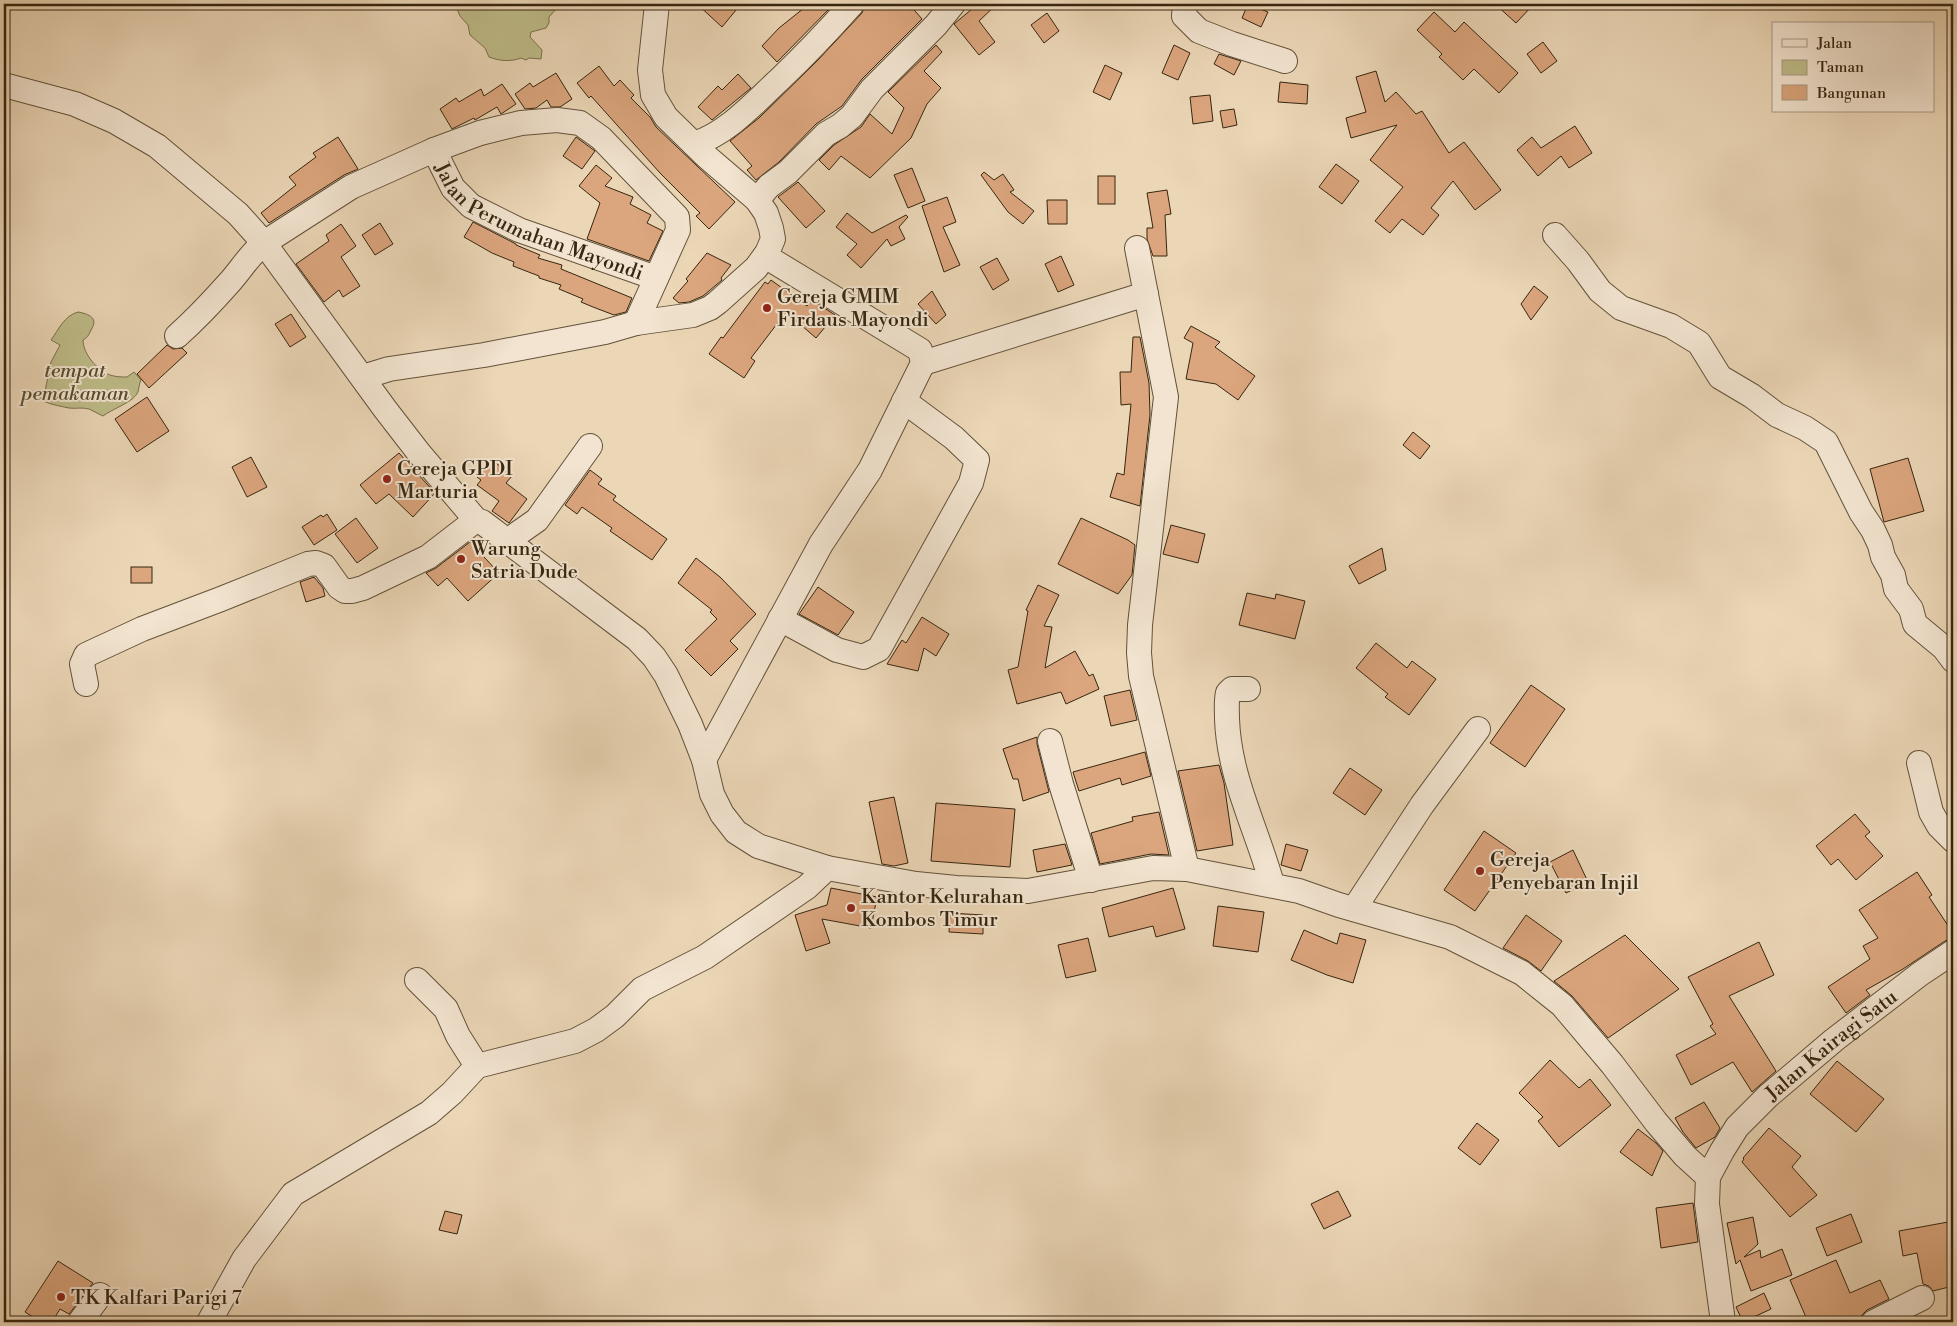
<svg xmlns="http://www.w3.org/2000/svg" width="1957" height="1326" viewBox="0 0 1957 1326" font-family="'Libre Bodoni',serif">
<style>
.green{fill:#bebc89;stroke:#7a714c}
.building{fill:#dba57d;stroke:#362610}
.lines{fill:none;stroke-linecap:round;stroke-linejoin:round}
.minor-casing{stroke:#63523a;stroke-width:26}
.minor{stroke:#f2e4d0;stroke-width:24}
.poi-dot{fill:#8f2418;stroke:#f2e4d0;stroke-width:2}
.labels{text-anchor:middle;stroke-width:4;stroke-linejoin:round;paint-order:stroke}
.street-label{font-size:20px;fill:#362610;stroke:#f2e4d0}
.poi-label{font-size:20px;fill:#362610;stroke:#f2e4d0;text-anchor:start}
.park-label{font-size:20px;font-style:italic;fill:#584c2e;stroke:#f2e4d0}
</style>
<rect width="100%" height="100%" fill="#ebd6b6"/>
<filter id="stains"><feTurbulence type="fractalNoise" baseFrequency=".004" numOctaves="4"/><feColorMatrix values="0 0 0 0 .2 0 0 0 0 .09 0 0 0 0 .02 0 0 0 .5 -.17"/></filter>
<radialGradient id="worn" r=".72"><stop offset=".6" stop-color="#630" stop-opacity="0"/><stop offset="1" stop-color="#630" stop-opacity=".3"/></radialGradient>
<g class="green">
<path d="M455 4H556L558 7 549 17V23L546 28 531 32 530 37 542 50 541 59 529 58 526 60 521 58C511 62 499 61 489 57L485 48 470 35 468 25 460 16Z"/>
<path d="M78 312C89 314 99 318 91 330 89 335 87 338 83 340 83 354 98 371 110 375 116 377 122 377 127 377L134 372 141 380C139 384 139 388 138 392 134 402 112 409 103 416 98 414 94 411 89 409 82 407 75 409 69 408 60 406 52 405 43 401L51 362 60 345 51 340C59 329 64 316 78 312Z"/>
</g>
<g class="building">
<polygon points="697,4 741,4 722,27"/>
<polygon points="809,4 829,4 831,7 777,62 762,46 779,28"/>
<polygon points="865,4 909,4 922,19 862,79 842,106 816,124 779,162 756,180 747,170 752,166 730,141 759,118 817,61 862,13"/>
<polygon points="978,4 997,4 979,21 995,42 979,55 954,24"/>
<polygon points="1248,4 1268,12 1261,27 1242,18"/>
<polygon points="1495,4 1534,4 1516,23"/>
<polygon points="1434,12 1455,32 1464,22 1518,73 1499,93 1474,69 1463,80 1439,57 1442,54 1417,30"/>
<polygon points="1047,13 1059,31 1044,43 1031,25"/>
<polygon points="1543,42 1557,61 1541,73 1527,54"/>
<polygon points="936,45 942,52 924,71 941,88 927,104 911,138 870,178 841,156 829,170 819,160 834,145 861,127 870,114 892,134 904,108 888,92"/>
<polygon points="1174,45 1190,53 1178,80 1162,73"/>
<polygon points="1219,54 1241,61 1234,75 1214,64"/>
<polygon points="1105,65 1122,73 1110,100 1093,92"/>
<polygon points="599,66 614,86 620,80 634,95 631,98 650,117 656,127 735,202 709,229 696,216 700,213 660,173 591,96 589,98 577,83"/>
<polygon points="1376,71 1385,102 1396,92 1416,114 1422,111 1449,153 1464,142 1501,190 1475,210 1453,181 1431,208 1439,215 1423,235 1402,219 1390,233 1375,221 1403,187 1370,160 1397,125 1351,138 1346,118 1366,112 1356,77"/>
<polygon points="556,73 572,99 560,107 551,107 547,100 536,108 525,109 515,94 530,83 533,87"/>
<polygon points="738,74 751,88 712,120 698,107 718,86 722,90"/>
<polygon points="1280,82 1308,85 1307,104 1278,102"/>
<polygon points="502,84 516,104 501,114 497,107 475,120 474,118 452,129 440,109 456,98 459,102 481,89 484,96"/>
<polygon points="1210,95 1213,121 1193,124 1190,97"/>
<polygon points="1234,109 1237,125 1223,128 1220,111"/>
<polygon points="1575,126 1592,153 1569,168 1561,156 1538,176 1517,150 1532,137 1541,148"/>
<polygon points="338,137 358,169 344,175 269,223 261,213 296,185 289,177 316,157 313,153"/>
<polygon points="576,137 595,151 582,169 563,156"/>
<polygon points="1336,164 1359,181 1342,204 1319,187"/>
<polygon points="596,165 612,178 605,186 633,197 630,204 651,215 647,223 663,231 649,261 587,239 600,203 579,186"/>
<polygon points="912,168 925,201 908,208 894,175"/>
<polygon points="984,172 994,180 1003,174 1014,190 1010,192 1034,211 1023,224 1008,212 981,175"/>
<rect x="1098" y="176" width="17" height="28"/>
<polygon points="798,182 825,211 806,228 778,197"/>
<polygon points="1167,190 1171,214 1165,215 1167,256 1153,256 1147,239 1147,228 1153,228 1147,193"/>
<polygon points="947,197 956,222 943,227 960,265 944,272 922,206"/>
<polygon points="1047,200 1067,200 1067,224 1048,224"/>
<polygon points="847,213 872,233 906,215 908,217 899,227 905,239 891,246 887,239 861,268 847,255 857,244 836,227"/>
<polygon points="473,222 516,244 516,245 540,255 538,258 562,265 561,269 632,298 626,312 614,315 593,307 581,302 583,299 559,289 561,285 539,278 539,276 513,266 514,262 492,253 464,237"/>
<polygon points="380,223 393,244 375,255 362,235"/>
<polygon points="341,224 356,246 341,257 360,286 343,297 339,290 324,302 296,264 329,241 326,235"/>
<polygon points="707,253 731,265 721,278 722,280 703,296 689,302 679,303 673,298 688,281 686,279"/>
<polygon points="1061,256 1074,285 1058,292 1045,264"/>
<polygon points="997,258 1009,280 993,290 980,267"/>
<polygon points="771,280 807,306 812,300 835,315 816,338 786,312 751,358 755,361 744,378 709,354 721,337 723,338 765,282 768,284"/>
<polygon points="1534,286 1548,297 1531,320 1521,304"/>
<polygon points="932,291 946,315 936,324 918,304"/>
<polygon points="291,314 306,337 290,347 275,324"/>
<polygon points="1191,326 1220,342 1215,347 1255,376 1238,400 1216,384 1186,379 1193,343 1184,338"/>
<polygon points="1133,337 1140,337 1149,383 1150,415 1140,506 1110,497 1117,473 1124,475 1131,404 1121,405 1120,372 1131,372"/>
<polygon points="167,345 173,349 182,348 187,353 149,388 137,374"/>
<polygon points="147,397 169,431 137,452 115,419"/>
<polygon points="1413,432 1430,446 1420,459 1403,445"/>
<polygon points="399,453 435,493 413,517 389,494 376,504 360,485"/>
<polygon points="251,457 267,487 247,497 232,467"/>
<polygon points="1908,458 1924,511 1884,522 1870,469"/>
<polygon points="491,459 512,476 506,483 527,499 509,523 492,511 499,501 477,485 481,480 477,477"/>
<polygon points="590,470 602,479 598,484 616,496 613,500 667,539 652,560 610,531 612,528 582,507 577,514 565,505"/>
<polygon points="327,514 337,530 314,545 302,527 321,515 323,517"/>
<polygon points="356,518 378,548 357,563 335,534"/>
<polygon points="1081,518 1128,540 1135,545 1132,575 1118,594 1058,564"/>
<polygon points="1171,525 1205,534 1198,563 1163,554"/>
<polygon points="470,542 499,573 468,601 447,578 438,586 426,573 436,568"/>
<polygon points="1382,548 1386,570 1359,584 1349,566"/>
<polygon points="696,558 720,577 756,614 730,641 738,649 711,676 685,650 717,619 710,612 712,610 678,583"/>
<rect x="131" y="567" width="21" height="16"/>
<polygon points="314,577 323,588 325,596 306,602 300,582"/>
<polygon points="1038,585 1059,595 1044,626 1052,627 1045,668 1075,651 1089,676 1093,674 1099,689 1066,704 1061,692 1017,704 1008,670 1018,667 1028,611 1026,610"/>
<polygon points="818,587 854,612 838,635 799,614"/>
<polygon points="1247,593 1275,599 1276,594 1305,601 1295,639 1239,625"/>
<polygon points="922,617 949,634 936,656 924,648 918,671 887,664 902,640 906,643"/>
<polygon points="1376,643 1407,668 1412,661 1436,679 1409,715 1385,697 1388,694 1356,668"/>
<polygon points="1531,685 1565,709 1525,767 1490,743"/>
<polygon points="1130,690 1137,720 1111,726 1104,696"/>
<polygon points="1037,737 1037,744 1049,792 1023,801 1018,779 1013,779 1003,749"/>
<polygon points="1145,752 1151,776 1122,785 1120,778 1079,791 1073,772"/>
<polygon points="1219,765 1224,783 1233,845 1197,851 1178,771"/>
<polygon points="1350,768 1382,790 1365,815 1333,793"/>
<polygon points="894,797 908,863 894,866 882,864 869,802"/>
<polygon points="936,803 1015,809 1010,867 931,861"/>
<polygon points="1159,812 1169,855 1151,854 1100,864 1091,833 1133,821 1132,817"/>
<polygon points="1855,814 1870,832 1865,836 1883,856 1856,880 1838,859 1831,865 1816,846"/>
<polygon points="1484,831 1516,853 1475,911 1444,890"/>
<polygon points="1065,844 1072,865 1037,872 1033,850"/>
<polygon points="1286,844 1308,850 1301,871 1281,865"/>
<polygon points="1573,850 1588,882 1566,893 1550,862"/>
<polygon points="1917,872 1932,895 1929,897 1953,933 1953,938 1945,941 1903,969 1866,990 1870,995 1846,1013 1828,987 1870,959 1863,946 1878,938 1859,910"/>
<polygon points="831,888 877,897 871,928 822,919 830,943 806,951 795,915 827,905"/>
<polygon points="1173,888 1185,929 1156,937 1153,926 1109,937 1102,908"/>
<polygon points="1218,906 1264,912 1258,952 1213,946"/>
<polygon points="950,913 983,915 983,934 949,932"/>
<polygon points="1526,915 1562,941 1541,971 1528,961 1503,948"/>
<polygon points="1304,930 1337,944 1340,933 1366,940 1353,983 1327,975 1291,960"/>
<polygon points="1625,935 1679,989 1608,1038 1572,996 1554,981"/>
<polygon points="1088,938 1096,971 1066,978 1058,945"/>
<polygon points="1759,942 1774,975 1729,996 1776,1071 1752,1092 1733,1062 1691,1085 1676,1055 1716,1034 1710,1026 1713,1024 1688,977"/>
<polygon points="1550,1060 1579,1088 1590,1079 1611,1105 1559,1147 1538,1121 1543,1117 1519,1093"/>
<polygon points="1837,1061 1884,1099 1856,1132 1810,1094"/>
<polygon points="1704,1102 1720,1128 1715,1137 1696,1148 1683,1132 1675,1118"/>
<polygon points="1477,1123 1499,1140 1480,1165 1458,1148"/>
<polygon points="1769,1128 1801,1156 1792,1167 1817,1195 1790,1217 1742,1162 1744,1159 1743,1158"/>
<polygon points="1638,1129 1656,1143 1663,1151 1652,1176 1620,1152"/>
<polygon points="1338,1191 1351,1216 1324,1229 1311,1204"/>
<polygon points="1693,1203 1698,1242 1661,1248 1656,1208"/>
<polygon points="445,1211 462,1215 457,1234 439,1230"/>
<polygon points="1851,1214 1862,1242 1827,1256 1816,1228"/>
<polygon points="1753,1217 1758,1244 1744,1257 1760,1250 1761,1258 1782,1249 1792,1275 1751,1291 1740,1260 1736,1264 1727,1223"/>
<polygon points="1948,1222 1952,1247 1950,1247 1953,1264 1953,1286 1933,1291 1929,1286 1923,1284 1917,1253 1903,1256 1899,1231"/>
<polygon points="1836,1260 1850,1293 1880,1280 1889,1299 1867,1310 1862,1315 1860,1322 1808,1322 1790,1280"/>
<polygon points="58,1261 93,1283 69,1314 60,1309 52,1322 41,1322 25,1312"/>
<polygon points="1764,1293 1771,1309 1743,1322 1736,1307"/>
</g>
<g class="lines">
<g class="minor-casing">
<g id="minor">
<polyline points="1185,4 1184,16 1199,31 1232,44 1285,61"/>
<polyline points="4,85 75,104 114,121 157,146 238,214 264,243 385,409 419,453 476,520 482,522 637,639 654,657 666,675 690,724 704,760 712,794 722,814 736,832 758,846 827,868 916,884 956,888 1028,891 1153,868 1187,869 1299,891 1339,905 1450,937 1522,973 1562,1005 1612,1064 1656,1122 1685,1156 1708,1177"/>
<path d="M694 144C728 133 754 103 780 79 805 55 829 30 852 4"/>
<path id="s1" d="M434 150 453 188 471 206 519 230 656 278"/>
<polyline points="757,200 769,186 788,172 826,134 840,126 852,116 872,89 936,25 953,4"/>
<polyline points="1555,235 1578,261 1600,291 1621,308 1671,326 1699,343 1720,377 1752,396 1777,415 1805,428 1826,442 1861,512 1873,530 1880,545 1883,557 1893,575 1896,589 1911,609 1915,624 1944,648 1953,660"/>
<polyline points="1137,248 1166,397 1140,625 1139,653 1141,676 1187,869"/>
<path d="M177 336C195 320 212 302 228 284 241 270 249 255 264 243L351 187 434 150 480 133 521 123 557 120 580 123 601 138 677 217 678 230 636 323"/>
<polyline points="923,363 1146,294"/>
<polyline points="363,377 389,369 484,355 605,332 636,323 693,315 710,308 718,302 756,268 767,253 773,239 771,228 766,213 757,200 707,157 666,117 653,95 650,70 657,4"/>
<polyline points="509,542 517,534 537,520 590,446"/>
<polyline points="780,619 837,650 863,657 879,649 971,483 977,460 954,438 904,401"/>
<polyline points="86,684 82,664 86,655 142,629 221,599 308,564 316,563 324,566 339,587 345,591 352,591 363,588 428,557 476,520"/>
<path d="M1248 689H1232L1228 693C1226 701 1227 710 1227 719 1229 778 1257 829 1272 884"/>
<polyline points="1050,741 1061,784 1091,880"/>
<polyline points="704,760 821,544 870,470 923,363 920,350 765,256"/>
<polyline points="1919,763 1931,812 1939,826 1953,840"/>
<polyline points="1354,909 1422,805 1478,729"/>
<polyline points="417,980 446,1009 458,1036 477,1066"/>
<polyline points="80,1322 100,1295"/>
<polyline points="209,1322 244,1259 293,1194 429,1113 452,1093 477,1066 575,1041 596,1030 615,1016 642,989 705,957 807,887 827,868"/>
<path id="s2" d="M1723 1322 1707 1204 1708 1177 1722 1151 1737 1127 1768 1096 1834 1040 1920 974 1953 952"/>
<polyline points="1874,1322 1922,1298"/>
</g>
</g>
<use href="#minor" class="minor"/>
</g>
<g class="poi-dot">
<circle cx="767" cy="308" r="5"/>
<circle cx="387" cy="479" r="5"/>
<circle cx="461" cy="559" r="5"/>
<circle cx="1480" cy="871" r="5"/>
<circle cx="851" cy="908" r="5"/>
<circle cx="61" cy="1297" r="5"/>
</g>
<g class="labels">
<g class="street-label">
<text dy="7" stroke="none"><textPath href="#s1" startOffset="134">Jalan Perumahan Mayondi</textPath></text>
<text dy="7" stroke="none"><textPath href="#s2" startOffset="329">Jalan Kairagi Satu</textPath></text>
</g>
<g class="poi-label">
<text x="777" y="303">Gereja GMIM<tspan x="777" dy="23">Firdaus Mayondi</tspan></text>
<text x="397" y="475">Gereja GPDI<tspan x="397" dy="23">Marturia</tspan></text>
<text x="471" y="555">Warung<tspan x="471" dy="23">Satria Dude</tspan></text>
<text x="1490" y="866">Gereja<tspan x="1490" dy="23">Penyebaran Injil</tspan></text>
<text x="861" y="903">Kantor Kelurahan<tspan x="861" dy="23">Kombos Timur</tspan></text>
<text x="71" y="1304">TK Kalfari Parigi 7</text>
</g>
<g class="park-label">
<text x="75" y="377">tempat<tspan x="75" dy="23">pemakaman</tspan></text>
</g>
</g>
<rect width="1957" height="1326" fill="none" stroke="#ebd6b6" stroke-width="20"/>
<rect x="5" y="5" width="1947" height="1316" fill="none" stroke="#362610" stroke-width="2.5"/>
<rect x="10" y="10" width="1937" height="1306" fill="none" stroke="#362610"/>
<rect x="1772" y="22" width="162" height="90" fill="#f2e4d0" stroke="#a79883"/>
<rect x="1782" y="39" width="25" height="8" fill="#f2e4d0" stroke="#a79883"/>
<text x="1817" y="48" font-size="15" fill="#362610">Jalan</text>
<rect x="1782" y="60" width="25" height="15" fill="#bebc89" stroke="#a79883"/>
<text x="1817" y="72" font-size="15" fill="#362610">Taman</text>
<rect x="1782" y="85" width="25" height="15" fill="#dba57d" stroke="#a79883"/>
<text x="1817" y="98" font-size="15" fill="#362610">Bangunan</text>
<rect width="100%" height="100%" filter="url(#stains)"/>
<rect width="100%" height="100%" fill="url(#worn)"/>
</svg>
